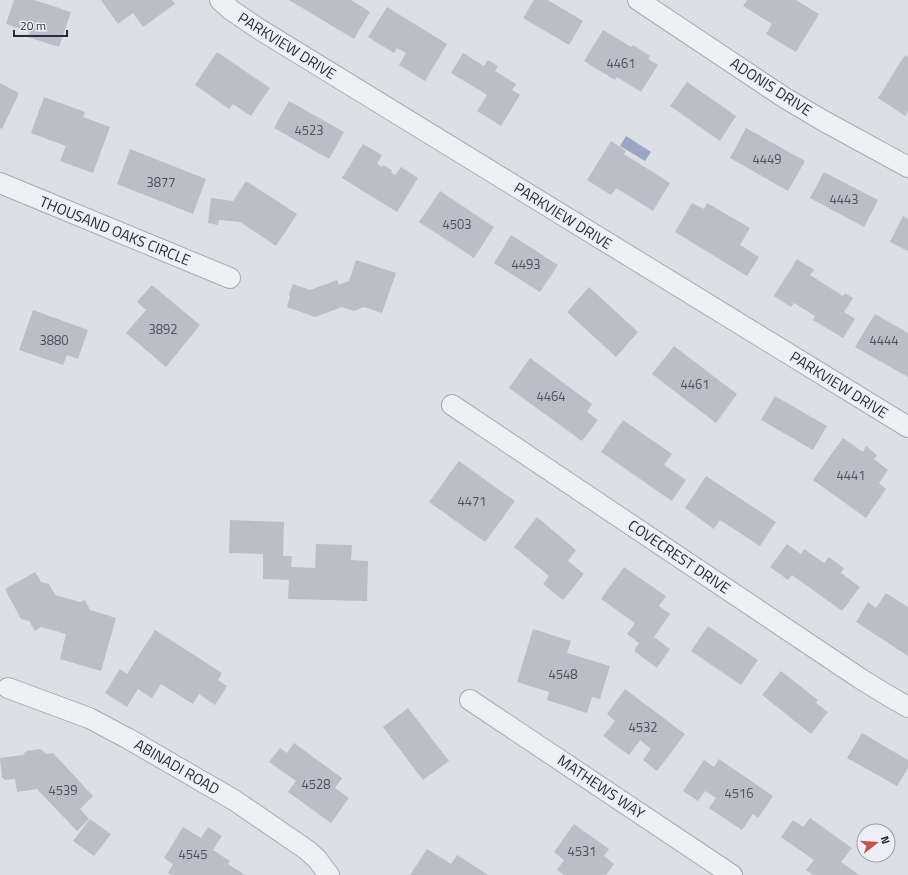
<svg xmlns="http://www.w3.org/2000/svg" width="908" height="875" viewBox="0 0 908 875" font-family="'Titillium Web',sans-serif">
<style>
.water{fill:#9ba6c3}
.building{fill:#bbbdc8}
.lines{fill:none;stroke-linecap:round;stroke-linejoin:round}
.minor-casing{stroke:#a7a9b3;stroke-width:22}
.minor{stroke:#eff0f4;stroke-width:20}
.labels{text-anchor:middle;stroke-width:3;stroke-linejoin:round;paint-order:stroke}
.number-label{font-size:13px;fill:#4d505e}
.street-label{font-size:15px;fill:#282b3b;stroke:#eceef4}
</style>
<rect width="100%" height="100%" fill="#dddfe6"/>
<polygon class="water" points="626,136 651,152 645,161 620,146"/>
<g class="building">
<polygon points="14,0 34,0 71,12 59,47 28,37 30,32 6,24"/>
<polygon points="101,0 172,0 175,4 143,27 133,13 118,24"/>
<polygon points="289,0 351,0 370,12 354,39"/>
<polygon points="534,0 548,0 583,21 569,45 523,18"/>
<polygon points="747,0 796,0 819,14 796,52 766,34 772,24 743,6"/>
<polygon points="387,7 447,44 425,81 399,65 406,53 397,48 394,53 368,37"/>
<polygon points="603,30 631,47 633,45 650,56 648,59 658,65 641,92 617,77 615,80 584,61"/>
<polygon points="217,52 270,88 251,116 233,104 229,109 195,85"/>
<polygon points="463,53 484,66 488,60 498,66 495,71 516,84 512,90 520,95 501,126 477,111 487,95 451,73"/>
<polygon points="905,55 908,57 908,111 905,116 878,98"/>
<polygon points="687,82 736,116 720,141 670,106"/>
<polygon points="0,83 19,93 2,129 0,128"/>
<polygon points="44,97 85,112 83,117 110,127 93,173 60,161 66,146 31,133"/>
<polygon points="289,101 344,132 329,159 274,128"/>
<polygon points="746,128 805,161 788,191 730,158"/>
<polygon points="611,141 626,151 624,154 670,183 653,211 616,188 611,195 587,180"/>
<polygon points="363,144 382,155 377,164 382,167 383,165 392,170 391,172 395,175 401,167 418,178 397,212 342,178"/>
<polygon points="130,149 206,179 193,214 117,184"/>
<polygon points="824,172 878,200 864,227 810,198"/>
<polygon points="246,181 297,214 276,246 240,222 219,220 218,225 208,223 211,198 233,201"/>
<polygon points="440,191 494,227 474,258 419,222"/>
<polygon points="692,203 704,209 707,203 750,228 740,245 759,257 747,276 675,232"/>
<polygon points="903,216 908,219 908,251 890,242"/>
<polygon points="511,235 558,265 540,292 494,263"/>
<polygon points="797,259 814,270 810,275 843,296 845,293 853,298 844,312 855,319 843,338 813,320 815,316 794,303 791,307 774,296"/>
<polygon points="356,260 396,273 382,313 364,307 354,311 342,307 315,317 287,307 290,297 289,294 293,284 310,290 337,280 339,285 349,281"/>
<polygon points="152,285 200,325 166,367 126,333 146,310 137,302"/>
<polygon points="589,287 638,332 616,357 567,312"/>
<polygon points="33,310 88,330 78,359 67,355 63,365 19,350"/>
<polygon points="875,314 908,333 908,377 855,347"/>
<polygon points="674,346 737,394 716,423 652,374"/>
<polygon points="530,358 592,404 587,412 598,420 582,441 509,388"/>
<polygon points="775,396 827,426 813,450 761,420"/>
<polygon points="623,420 672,454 664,465 686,480 672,501 601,452"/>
<polygon points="843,438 863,452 866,446 877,455 874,459 888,470 879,483 886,489 866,518 813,480"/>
<polygon points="459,461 515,501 485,542 429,502"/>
<polygon points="706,476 776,522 760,546 720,520 714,529 685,508"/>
<polygon points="537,517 576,550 568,561 584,574 563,600 543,584 549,576 514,547"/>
<polygon points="230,520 284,522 283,556 292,556 291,567 315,568 316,544 352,545 351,560 368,561 367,601 288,599 289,580 263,579 263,554 229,553"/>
<polygon points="787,544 801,554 804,549 824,563 829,557 844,568 841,573 860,587 842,611 792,575 788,580 770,567"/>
<polygon points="624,567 666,596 659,606 670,614 654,637 670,649 657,668 634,651 639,643 627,634 635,623 601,599"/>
<polygon points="35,572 41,582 49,584 55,595 80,602 85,600 90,610 116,618 101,671 60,659 66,634 41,627 35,631 29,621 21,619 5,589"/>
<polygon points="886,593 908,607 908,656 856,622 868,602 876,608"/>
<polygon points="708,626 758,660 741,685 691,651"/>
<polygon points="533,629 571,641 567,653 610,666 600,699 592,697 587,713 547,700 549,692 517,682"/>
<polygon points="155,630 222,673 218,680 227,686 215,705 199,694 193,704 161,684 152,698 138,689 127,707 105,693 120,669 127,674"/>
<polygon points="781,671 818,700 816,703 828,712 811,734 762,695"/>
<polygon points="625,689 685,734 657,771 643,760 651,749 640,740 629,755 603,736 615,721 607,714"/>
<polygon points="408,708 449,761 423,780 383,727"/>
<polygon points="862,733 908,760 908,768 897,786 847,758"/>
<polygon points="294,743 342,778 335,788 349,798 331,823 288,792 296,781 269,762 280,748 287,753"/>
<polygon points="41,749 46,754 54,753 54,754 93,796 80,809 89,819 77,831 37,789 17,792 15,779 5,780 2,777 0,758 23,755 26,751"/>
<polygon points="719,759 773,796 758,818 753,814 742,830 709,808 716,798 705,791 698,801 683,791 704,760 714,767"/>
<polygon points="810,818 852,848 841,862 859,875 813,875 806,870 814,860 781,837 793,820 803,827"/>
<polygon points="90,819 111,834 94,856 73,841"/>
<polygon points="574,824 609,849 604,856 614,864 606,875 564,875 557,870 564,860 554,852"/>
<polygon points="183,827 201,838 208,827 222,836 213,850 230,861 228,864 245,875 171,875 168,873 173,864 164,858"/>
<polygon points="427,849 451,864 457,855 488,875 410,875"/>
</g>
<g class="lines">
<g class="minor-casing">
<g id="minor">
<polyline points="220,0 231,10 259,29 908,427"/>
<polyline points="638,0 785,98 822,120 908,167"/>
<polyline points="0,183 230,278"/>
<polyline points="452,405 861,679 887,695 908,707"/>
<polyline points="8,688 89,718 127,738 234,800 307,850 317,859 329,875"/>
<polyline points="470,700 732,875"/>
</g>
</g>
<use href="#minor" class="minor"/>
</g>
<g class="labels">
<g class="number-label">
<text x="621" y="68">4461</text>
<text x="309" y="135">4523</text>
<text x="767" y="164">4449</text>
<text x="161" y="187">3877</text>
<text x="844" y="204">4443</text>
<text x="457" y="229">4503</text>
<text x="526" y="269">4493</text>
<text x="163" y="334">3892</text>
<text x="54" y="345">3880</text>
<text x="884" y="345">4444</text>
<text x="695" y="389">4461</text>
<text x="551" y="401">4464</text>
<text x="851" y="480">4441</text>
<text x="472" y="506">4471</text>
<text x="563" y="679">4548</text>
<text x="643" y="732">4532</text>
<text x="316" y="789">4528</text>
<text x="63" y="795">4539</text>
<text x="739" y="798">4516</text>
<text x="582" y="856">4531</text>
<text x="193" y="859">4545</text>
</g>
<g class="street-label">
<text transform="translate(287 46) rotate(32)" y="5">PARKVIEW DRIVE</text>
<text transform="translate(771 87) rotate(33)" y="5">ADONIS DRIVE</text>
<text transform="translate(563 216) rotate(32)" y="5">PARKVIEW DRIVE</text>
<text transform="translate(115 231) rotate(22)" y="5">THOUSAND OAKS CIRCLE</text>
<text transform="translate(839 385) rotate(32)" y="5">PARKVIEW DRIVE</text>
<text transform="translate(679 557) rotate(34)" y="5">COVECREST DRIVE</text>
<text transform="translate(177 767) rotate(30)" y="5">ABINADI ROAD</text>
<text transform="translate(601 787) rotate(34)" y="5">MATHEWS WAY</text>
</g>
</g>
<g transform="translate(876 843) rotate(73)"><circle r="19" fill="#eceef4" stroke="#9ea0aa"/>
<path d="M0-3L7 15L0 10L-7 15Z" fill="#c1514b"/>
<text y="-6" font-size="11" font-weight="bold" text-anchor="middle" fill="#282b3b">N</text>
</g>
<path d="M14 30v6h53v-6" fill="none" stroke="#282b3b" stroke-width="2"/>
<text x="20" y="30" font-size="12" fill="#282b3b" stroke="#eceef4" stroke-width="3" paint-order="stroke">20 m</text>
</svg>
